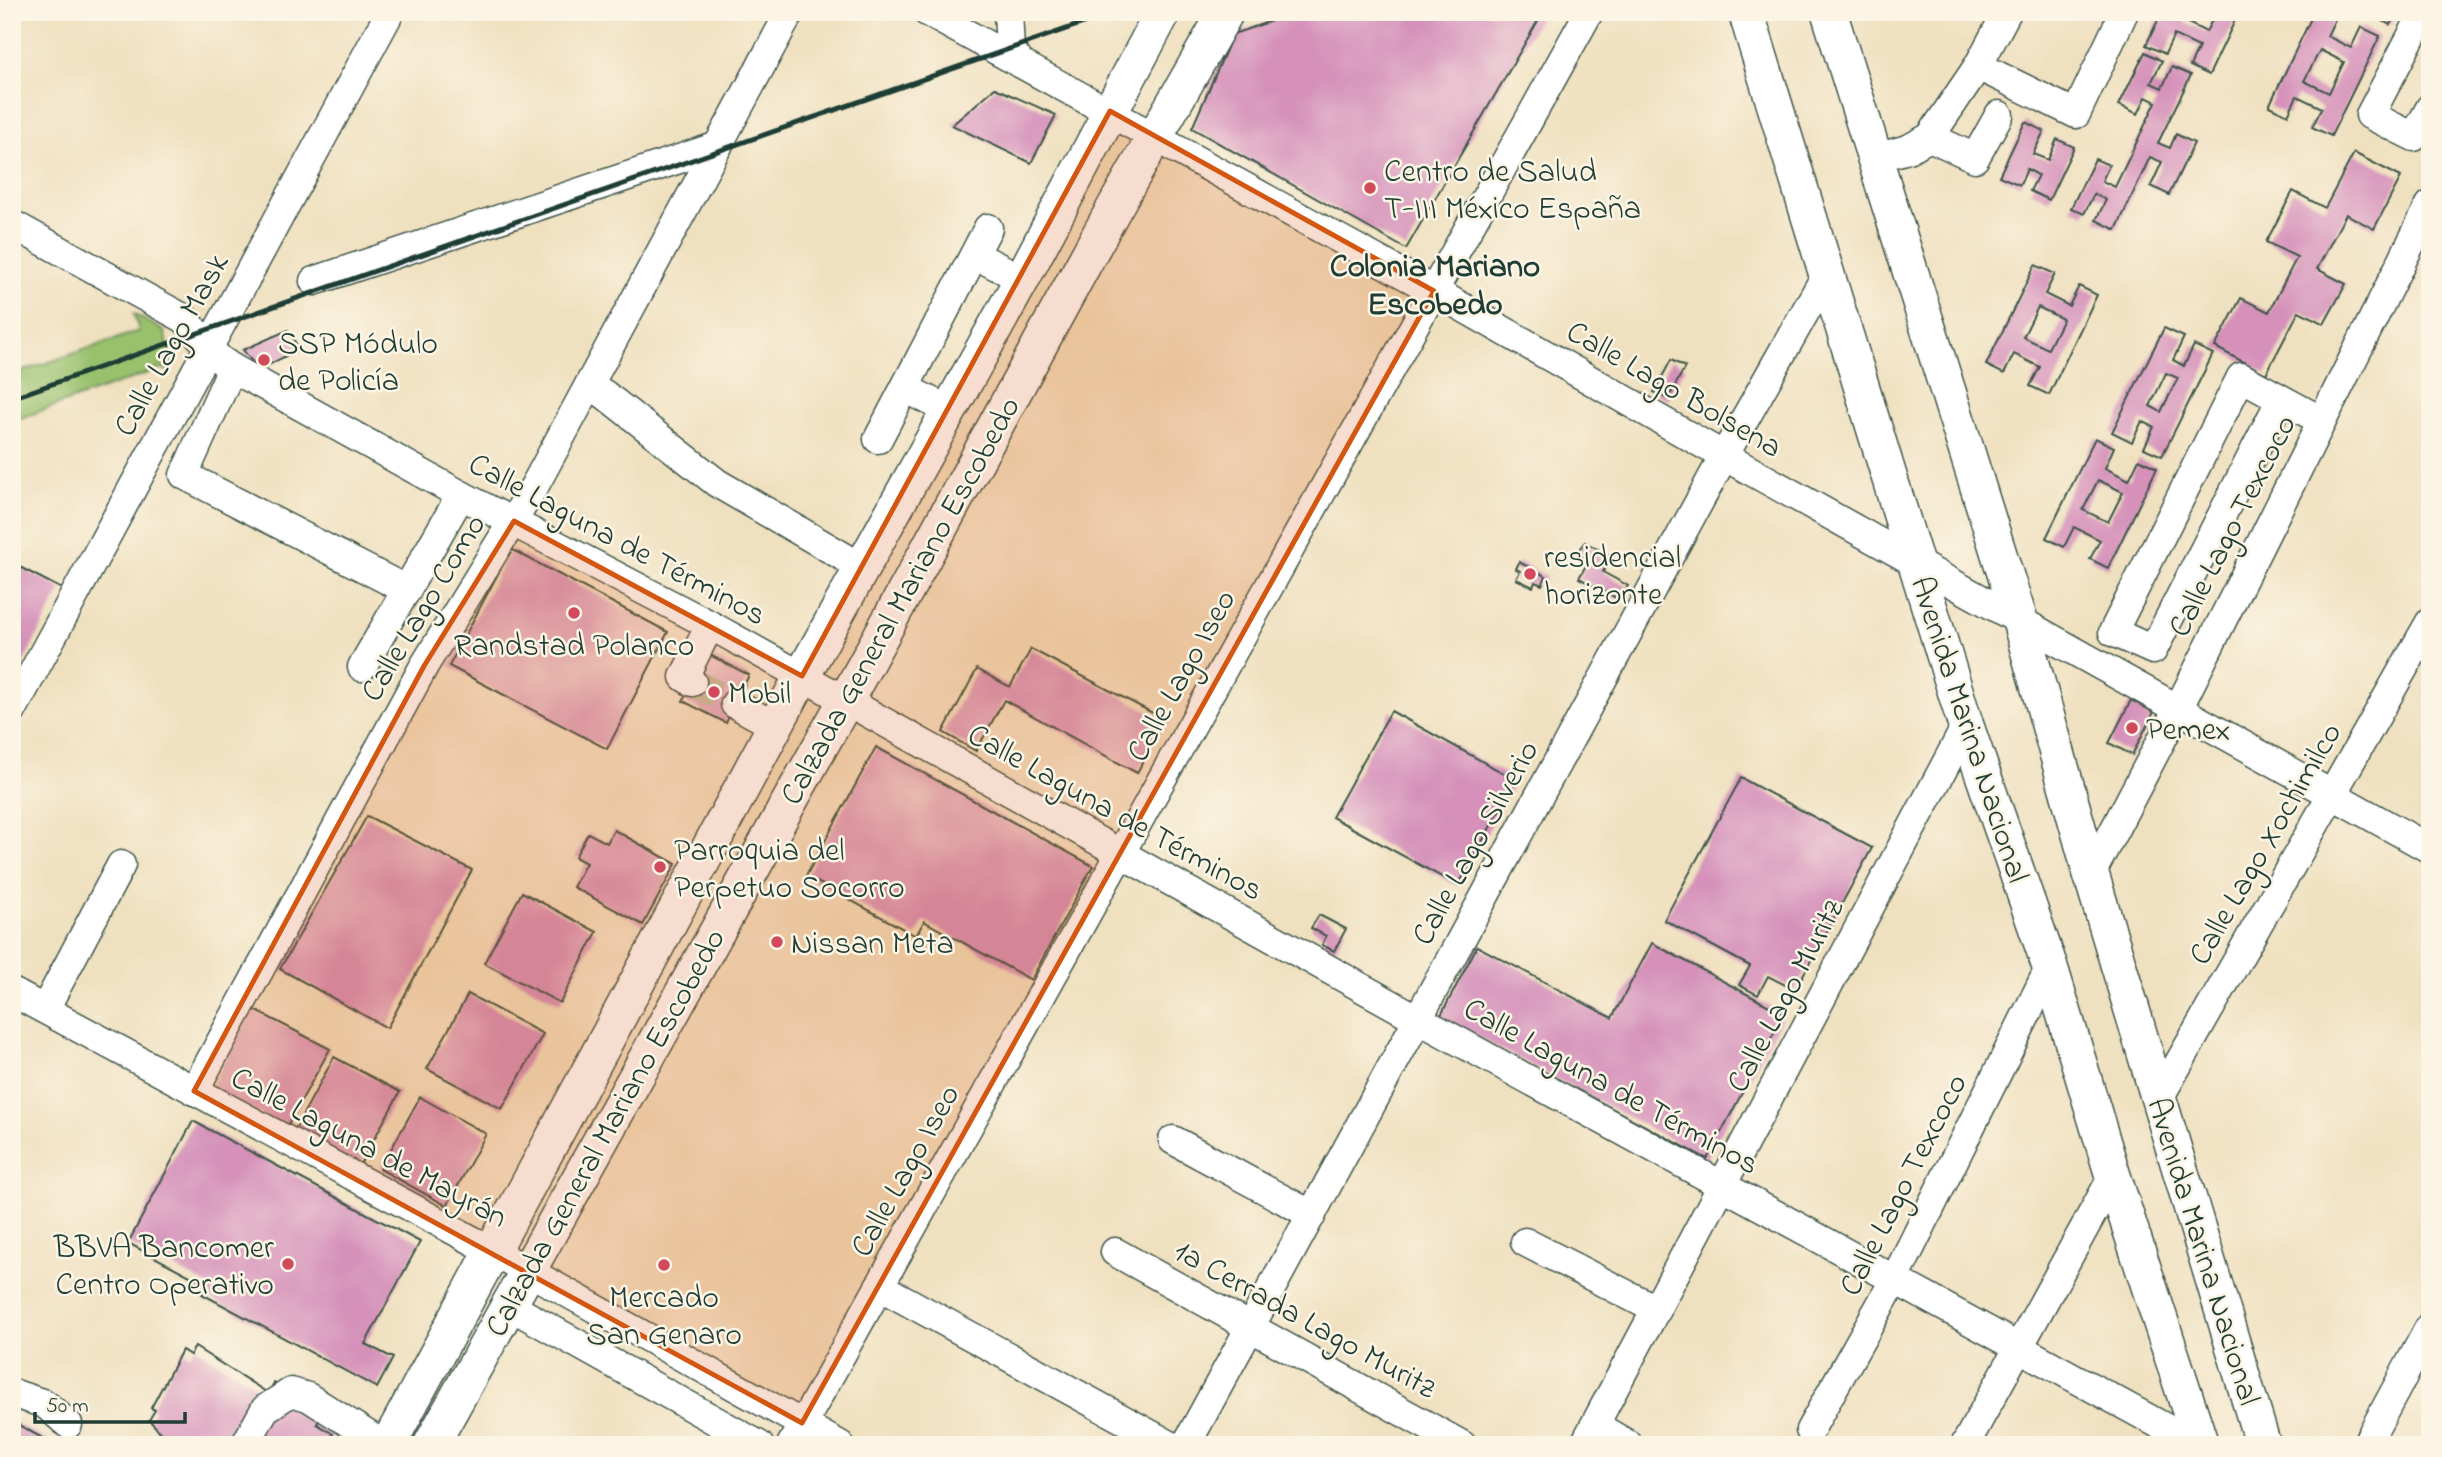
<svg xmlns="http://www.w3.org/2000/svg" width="2442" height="1457" viewBox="0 0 2442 1457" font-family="'Indie Flower',sans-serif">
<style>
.green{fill:#99c16d;stroke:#5c7f50;stroke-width:2}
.building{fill:#d591ba;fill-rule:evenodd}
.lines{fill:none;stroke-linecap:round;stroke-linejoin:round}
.minor-tunnel{stroke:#c5bfa3;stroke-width:28;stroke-dasharray:28 14;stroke-linecap:butt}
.minor-casing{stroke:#3e5549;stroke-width:31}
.major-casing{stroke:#3e5549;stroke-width:38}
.minor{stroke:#fff;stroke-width:28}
.major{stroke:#fff;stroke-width:35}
.rail{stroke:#1f3d34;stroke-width:5}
.marked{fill:#d45610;fill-opacity:0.2;stroke:#d45610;stroke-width:5;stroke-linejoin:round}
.poi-dot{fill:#d1495b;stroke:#fcf5e5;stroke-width:2.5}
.labels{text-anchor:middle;stroke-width:5;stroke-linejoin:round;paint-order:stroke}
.poi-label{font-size:32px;fill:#1f3d34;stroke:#fcf5e5;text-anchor:start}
.street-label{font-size:32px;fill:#1f3d34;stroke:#fcf5e5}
.neighbourhood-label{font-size:33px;font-weight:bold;fill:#1f3d34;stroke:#fcf5e5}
</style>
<rect width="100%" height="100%" fill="#fcf5e5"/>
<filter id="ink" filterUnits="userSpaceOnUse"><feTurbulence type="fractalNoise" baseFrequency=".0143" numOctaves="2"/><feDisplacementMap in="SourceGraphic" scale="14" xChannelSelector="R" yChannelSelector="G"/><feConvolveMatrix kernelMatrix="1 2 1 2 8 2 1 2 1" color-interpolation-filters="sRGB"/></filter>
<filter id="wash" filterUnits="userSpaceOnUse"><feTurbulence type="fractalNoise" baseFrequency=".00686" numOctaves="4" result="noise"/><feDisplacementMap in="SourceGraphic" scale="28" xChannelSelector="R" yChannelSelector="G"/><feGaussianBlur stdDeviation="1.57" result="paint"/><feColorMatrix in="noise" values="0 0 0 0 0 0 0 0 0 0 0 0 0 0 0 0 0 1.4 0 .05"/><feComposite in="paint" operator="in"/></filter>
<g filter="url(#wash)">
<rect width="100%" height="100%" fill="#efe0bf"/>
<polygon class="green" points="134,314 164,331 173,364 169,371 162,368 12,421 12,375 139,331"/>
<g id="blocks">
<g class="building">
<polygon points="1298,12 1543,12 1406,249 1192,128 1233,34"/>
<polygon points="2162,12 2186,12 2182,20 2206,32 2216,12 2239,12 2209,75 2190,66 2199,47 2174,35 2165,54 2146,45"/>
<path d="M2314 12 2337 15 2327 36 2351 48 2361 27 2380 36 2331 136 2312 127 2322 108 2297 96 2288 115 2269 106ZM2320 50 2344 62 2329 93 2304 81Z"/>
<polygon points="2366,12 2397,12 2390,25"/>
<polygon points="2145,52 2162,61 2151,83 2162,88 2172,67 2191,75 2158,143 2170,148 2176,134 2194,143 2169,195 2151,186 2162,162 2150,157 2116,230 2096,220 2106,200 2094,194 2084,214 2071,208 2095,159 2109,165 2102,181 2115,187 2156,102 2146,97 2138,114 2119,105"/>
<polygon points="995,88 1056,115 1031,163 952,125"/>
<polygon points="2025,122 2044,131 2033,154 2048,160 2057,139 2074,147 2049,200 2030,191 2038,175 2027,169 2020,185 1999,176"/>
<polygon points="2354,153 2401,177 2374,229 2346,214 2317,269 2346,284 2324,324 2299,311 2266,374 2215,347 2241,298 2269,312 2297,257 2266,242 2293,191 2325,208"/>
<path d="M2035 265 2055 274 2045 294 2069 306 2079 286 2097 295 2049 395 2030 386 2040 367 2014 354 2004 374 1986 365ZM2038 307 2063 319 2048 349 2023 337Z"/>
<path d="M2164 328 2184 337 2173 360 2184 366 2194 345 2213 354 2162 456 2144 448 2154 427 2142 421 2132 442 2112 432ZM2166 373 2178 378 2161 412 2150 406Z"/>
<polygon points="288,330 299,349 259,370 243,350"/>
<polygon points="1671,360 1685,367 1668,399 1654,392"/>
<path d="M2095 438 2114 447 2105 468 2129 480 2139 459 2157 468 2108 568 2090 559 2100 540 2074 527 2064 547 2046 538ZM2098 480 2123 492 2108 522 2083 510Z"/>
<polygon points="1585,542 1612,557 1603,572 1628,586 1620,600 1579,578 1589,560 1577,554"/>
<polygon points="511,549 668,632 607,749 449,666"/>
<polygon points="1519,562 1546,576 1542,585 1535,582 1533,587 1516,579 1520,571 1516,569"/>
<polygon points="12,563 62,589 12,684"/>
<polygon points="1031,649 1164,719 1137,773 1004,700 976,751 943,732 977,669 1010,687"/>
<polygon points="706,653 749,675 726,723 683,701"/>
<polygon points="2131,700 2154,712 2132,755 2109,743"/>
<polygon points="1391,711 1516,780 1458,886 1332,817"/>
<polygon points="876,747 1093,866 1031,980 924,921 916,936 806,876"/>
<polygon points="1741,778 1872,848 1795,990 1768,976 1758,995 1739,985 1750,966 1664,920"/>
<polygon points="367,816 472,870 387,1028 280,969"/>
<polygon points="614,830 676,864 643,925 573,887 586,863 575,857 588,833 607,843"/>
<polygon points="522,892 597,932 560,1003 484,963"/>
<polygon points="1319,915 1346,929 1334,951 1322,945 1326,936 1311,928"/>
<polygon points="1652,943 1784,1014 1707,1159 1440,1017 1477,946 1612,1018"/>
<polygon points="468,994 543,1034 502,1109 427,1069"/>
<polygon points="253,1009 330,1049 286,1128 210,1088"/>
<polygon points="334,1057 400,1092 358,1168 294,1131"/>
<polygon points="420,1097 486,1134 447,1206 380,1169"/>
<polygon points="193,1121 420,1242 365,1344 393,1358 377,1388 202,1294 207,1285 128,1243"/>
<polygon points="195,1347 268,1393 274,1383 325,1410 317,1424 333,1434 327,1445 162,1445 166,1438 149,1420 155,1410 151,1408 182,1350 190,1355"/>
<polygon points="12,1422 17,1424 55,1445 12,1445"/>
</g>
</g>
</g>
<g filter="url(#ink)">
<use href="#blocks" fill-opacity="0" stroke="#3e5549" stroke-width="2"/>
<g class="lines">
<polyline class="minor-tunnel" points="692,682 735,704"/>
<g class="minor-casing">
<g id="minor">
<polyline points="927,12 1434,291 1724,456 2430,849"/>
<polyline points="1008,12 1010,49 1019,61"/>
<polyline points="2424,12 2370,115 2414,137 2430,108"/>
<polyline points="1978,66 2076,114 2124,12"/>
<polyline points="1930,137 1975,158 1999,115"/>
<polyline points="1875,158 1908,149 1930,137 1978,66 2007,12"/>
<polyline points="12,224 185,319 219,359 232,368 461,495 710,625 1418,1019 2197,1445"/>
<polyline points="975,255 1022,279"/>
<polyline points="314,281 718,146"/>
<polyline points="232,368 184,475 407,590"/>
<polyline points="589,385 604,394 717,483 863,568"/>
<polyline points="905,388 950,411"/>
<polyline points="2281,399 2153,650 2113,632 2241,377 2322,421"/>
<polyline points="878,439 988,228"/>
<polyline points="362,667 461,495"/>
<polyline points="692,682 684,677 710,625"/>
<polyline points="735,704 775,726"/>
<polyline points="12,711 390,12"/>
<polyline points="2091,874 2178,709 2430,205"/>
<polyline points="12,992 494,1252 840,1445"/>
<polyline points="45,1009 121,865"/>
<polyline points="194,1091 424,666 535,485 790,12"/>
<polyline points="2159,1098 2430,622"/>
<polyline points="1173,1140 1312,1215"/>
<polyline points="1525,1242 1657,1310"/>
<polyline points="1115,1252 1462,1445"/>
<polyline points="879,1286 1170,1445"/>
<polyline points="508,1305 759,1445"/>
<polyline points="12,1393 45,1404 68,1424"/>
<polyline points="1595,1425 1629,1445"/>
<polyline points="1810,1430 1895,1279 2050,967"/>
<polyline points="245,1445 265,1409 291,1392 308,1397 384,1445"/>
<polyline points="791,1445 1589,12"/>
<polyline points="1186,1445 1724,456 1826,275"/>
<polyline points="1584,1445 1966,726"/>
<polyline points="1965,1445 2113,1176"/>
<polyline points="2366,1445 2430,1326"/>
</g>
</g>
<g class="major-casing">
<g id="major">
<polyline points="1746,12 1966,726 2050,967 2113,1176 2201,1445"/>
<polyline points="1829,12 2020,621 2091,874 2263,1445"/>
<polyline points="388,1445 802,676 1022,279 1163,12"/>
<polyline points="431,1445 846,700 1112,212 1226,12"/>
</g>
</g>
<use href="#minor" class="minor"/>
<use href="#major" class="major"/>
<polyline class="rail" points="12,398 1115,12"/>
</g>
</g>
<path class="marked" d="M1110 111 1434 291 802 1423 194 1091 424 666 514 521 802 676Z"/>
<g class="poi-dot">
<circle cx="1370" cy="188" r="7"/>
<circle cx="264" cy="360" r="7"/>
<circle cx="1530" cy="574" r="7"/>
<circle cx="574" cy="613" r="7"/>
<circle cx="714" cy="692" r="7"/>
<circle cx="2132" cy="728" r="7"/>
<circle cx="660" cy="867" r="7"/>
<circle cx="777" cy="942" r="7"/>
<circle cx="288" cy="1264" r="7"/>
<circle cx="664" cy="1265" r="7"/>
</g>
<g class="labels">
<g class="poi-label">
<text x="1384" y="181">Centro de Salud<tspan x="1384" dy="37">T-III México España</tspan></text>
<text x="278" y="353">SSP Módulo<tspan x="278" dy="37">de Policía</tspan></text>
<text x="1544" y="567">residencial<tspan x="1544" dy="37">horizonte</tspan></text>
<text x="574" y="655" text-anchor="middle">Randstad Polanco</text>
<text x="728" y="703">Mobil</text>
<text x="2146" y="739">Pemex</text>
<text x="674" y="860">Parroquia del<tspan x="674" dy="37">Perpetuo Socorro</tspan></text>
<text x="791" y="953">Nissan Meta</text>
<text x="274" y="1257" text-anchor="end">BBVA Bancomer<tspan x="274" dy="37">Centro Operativo</tspan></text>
<text x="664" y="1307" text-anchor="middle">Mercado<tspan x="664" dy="37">San Genaro</tspan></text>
</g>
<g class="street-label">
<text transform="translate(170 344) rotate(-61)" y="11">Calle Lago Mask</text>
<text transform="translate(1675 388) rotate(30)" y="11">Calle Lago Bolsena</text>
<text transform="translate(2231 525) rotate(-63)" y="11">Calle Lago Texcoco</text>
<text transform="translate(618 538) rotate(28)" y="11">Calle Laguna de Términos</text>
<text transform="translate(899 600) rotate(-61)" y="11">Calzada General Mariano Escobedo</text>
<text transform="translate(422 607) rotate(-59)" y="11">Calle Lago Como</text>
<text transform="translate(1180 675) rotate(-61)" y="11">Calle Lago Iseo</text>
<text transform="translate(1971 729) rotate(72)" y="11">Avenida Marina Nacional</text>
<text transform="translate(1116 811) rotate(29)" y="11">Calle Laguna de Términos</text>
<text transform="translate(1474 842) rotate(-61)" y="11">Calle Lago Silverio</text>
<text transform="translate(2264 843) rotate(-60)" y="11">Calle Lago Xochimilco</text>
<text transform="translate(1784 995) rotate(-62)" y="11">Calle Lago Muritz</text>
<text transform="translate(1612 1085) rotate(29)" y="11">Calle Laguna de Términos</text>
<text transform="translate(604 1132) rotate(-61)" y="11">Calzada General Mariano Escobedo</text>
<text transform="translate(370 1146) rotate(28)" y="11">Calle Laguna de Mayrán</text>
<text transform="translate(904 1170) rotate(-61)" y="11">Calle Lago Iseo</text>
<text transform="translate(1902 1184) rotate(-63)" y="11">Calle Lago Texcoco</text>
<text transform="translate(2205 1251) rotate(73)" y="11">Avenida Marina Nacional</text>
<text transform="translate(1306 1318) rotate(29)" y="11">1a Cerrada Lago Muritz</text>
</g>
<g class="neighbourhood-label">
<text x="1435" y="276">Colonia Mariano<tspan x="1435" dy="38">Escobedo</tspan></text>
</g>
</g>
<rect width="2442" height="1457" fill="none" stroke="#fcf5e5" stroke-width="42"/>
<path d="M35 1412v10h150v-10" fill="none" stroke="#1f3d34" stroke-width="3.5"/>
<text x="46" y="1412" font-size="21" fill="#1f3d34" stroke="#fcf5e5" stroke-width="5" paint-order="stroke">50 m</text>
</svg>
